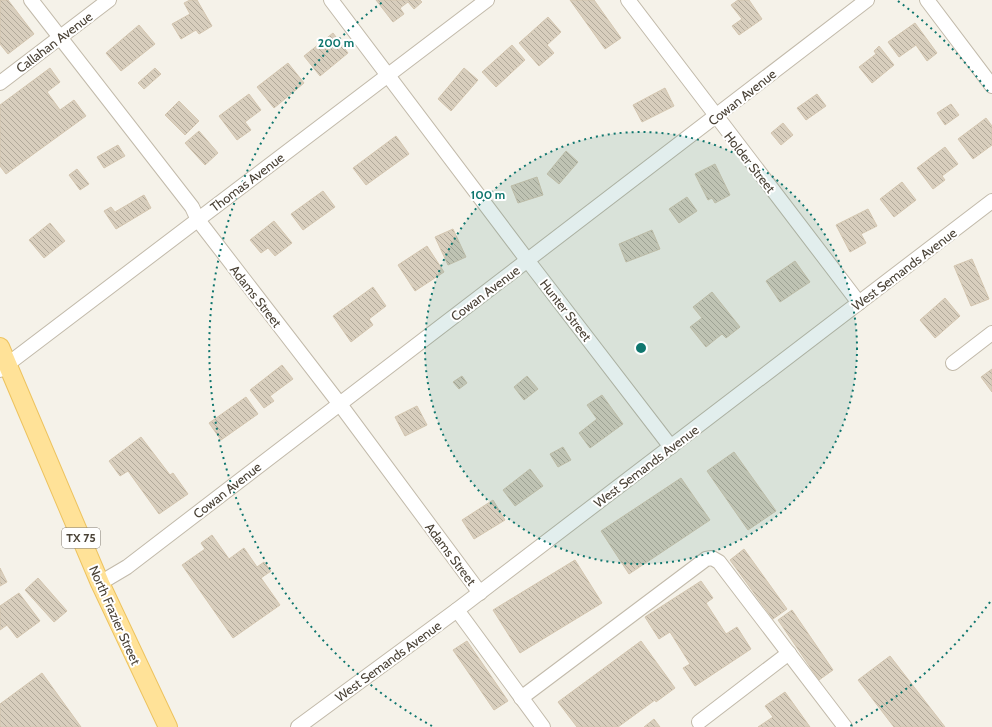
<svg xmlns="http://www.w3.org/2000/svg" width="992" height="727" viewBox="0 0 992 727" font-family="Cabin,sans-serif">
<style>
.building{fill:url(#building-back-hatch);stroke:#d4c6b0}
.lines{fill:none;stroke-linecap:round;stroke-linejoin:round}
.minor-casing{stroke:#c2baaa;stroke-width:16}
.major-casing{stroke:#edc35f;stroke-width:20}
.minor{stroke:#fff;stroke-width:14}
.major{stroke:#ffe298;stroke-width:18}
.ring{fill:none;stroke:#0f766e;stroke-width:2;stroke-dasharray:2 4}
.labels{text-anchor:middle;stroke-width:4;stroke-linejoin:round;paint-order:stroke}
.shield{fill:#fff;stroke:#807b72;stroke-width:1}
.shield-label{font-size:12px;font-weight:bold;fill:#4a4236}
.street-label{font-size:13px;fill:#4a4236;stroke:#fff}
.centre{fill:#0f766e;stroke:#fff;stroke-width:2}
.ring-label{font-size:12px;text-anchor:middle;font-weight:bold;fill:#0f766e;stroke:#fff;stroke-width:4;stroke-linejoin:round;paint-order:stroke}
</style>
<defs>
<pattern id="building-back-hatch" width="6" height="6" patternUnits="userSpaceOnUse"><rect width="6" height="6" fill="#d8cebd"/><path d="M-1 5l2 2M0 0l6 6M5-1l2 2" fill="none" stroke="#b1a99a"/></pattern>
</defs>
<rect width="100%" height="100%" fill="#f5f2e9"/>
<g class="building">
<polygon points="0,0 8,0 34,34 8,54 0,44"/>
<polygon points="190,0 197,0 212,26 199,34 196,30 181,39 172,24 190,14 184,3"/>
<polygon points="376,0 420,0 422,2 414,9 408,2 400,8 404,14 393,22"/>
<polygon points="570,0 594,0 621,38 605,49"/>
<polygon points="738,0 749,0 762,19 739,35 732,26 742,19 731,5"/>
<polygon points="548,17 561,32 547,45 554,53 539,66 519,43"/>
<polygon points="915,23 937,53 927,61 916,45 899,57 888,42"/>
<polygon points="139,25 155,44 121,71 106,53"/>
<polygon points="333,33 348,53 320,76 304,56"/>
<polygon points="512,45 525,60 496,87 482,72"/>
<polygon points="879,46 894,65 872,83 859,67 876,54 874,51"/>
<polygon points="288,63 304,83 274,108 257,87"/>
<polygon points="50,68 60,82 47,92 60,110 74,100 86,116 6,174 0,166 0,105"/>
<polygon points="155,68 161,74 144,89 138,83"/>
<polygon points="464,68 478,80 451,111 438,99"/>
<polygon points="665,88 674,106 642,122 633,105"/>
<polygon points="249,94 261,110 245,122 251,130 237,140 219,116"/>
<polygon points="817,94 826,106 806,120 797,108"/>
<polygon points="179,101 199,121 185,135 165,115"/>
<polygon points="951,104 959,115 945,125 937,113"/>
<polygon points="986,118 992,126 992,145 973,159 958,139"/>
<polygon points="783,123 793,135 781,145 771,133"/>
<polygon points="199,131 218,153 205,165 185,143"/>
<polygon points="396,136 409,154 366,185 353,168"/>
<polygon points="118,145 125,156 104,168 97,157"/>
<polygon points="945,147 958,164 942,176 945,180 933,189 917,168"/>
<polygon points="566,151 578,162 559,184 547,174"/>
<polygon points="715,164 730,195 715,203 712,198 708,200 695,174"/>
<polygon points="77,169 89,184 80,190 69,175"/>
<polygon points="537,177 543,195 518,203 511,186"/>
<polygon points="902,182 916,200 894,217 880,199"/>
<polygon points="323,191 335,207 303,230 291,214"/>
<polygon points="144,195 151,208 116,229 104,211 111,207 115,212"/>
<polygon points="687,197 697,211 679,223 669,209"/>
<polygon points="868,209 877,226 861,234 866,243 850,252 836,225"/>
<polygon points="274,221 292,243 275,256 268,248 261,253 250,240"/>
<polygon points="50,223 65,241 44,258 29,240"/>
<polygon points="453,229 466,257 448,265 435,237"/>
<polygon points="652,230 660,249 626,262 619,244"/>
<polygon points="427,246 444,272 415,291 398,265"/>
<polygon points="972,259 989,299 971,306 954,266"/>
<polygon points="795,261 810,282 780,302 766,281"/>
<polygon points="373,287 386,306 369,319 373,325 351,342 333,316"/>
<polygon points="712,292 740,327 726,338 722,334 706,347 690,327 702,318 693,307"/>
<polygon points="945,298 960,316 935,338 920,320"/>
<polygon points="282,365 293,379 270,396 274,401 264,408 250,390"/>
<polygon points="992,369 992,392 981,377"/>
<polygon points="462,376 467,383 459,389 453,382"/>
<polygon points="527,376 538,389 524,400 514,387"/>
<polygon points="602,395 623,424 590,448 579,433 597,419 587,405"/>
<polygon points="246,397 258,414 221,440 209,423"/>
<polygon points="417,406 427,425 405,436 395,417"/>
<polygon points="141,437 170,475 173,473 188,494 159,514 128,471 120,476 109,461"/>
<polygon points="563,447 571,460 558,467 550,454"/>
<polygon points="734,452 776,511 748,530 707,471"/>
<polygon points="530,469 543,486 515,506 503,490"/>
<polygon points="681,478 710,520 629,574 601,531"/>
<polygon points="493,500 505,520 474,539 462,520"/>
<polygon points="212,535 229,559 244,548 257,567 264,562 271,571 261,578 280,605 233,638 182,565 205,549 201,543"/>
<polygon points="744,549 787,609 773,619 730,560"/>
<polygon points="575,560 602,603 520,653 493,610"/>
<polygon points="0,568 7,582 0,586"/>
<polygon points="38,578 67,611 54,622 25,590"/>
<polygon points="701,581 713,598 706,603 726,634 737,627 751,649 695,686 683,668 690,664 670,632 659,639 645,617"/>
<polygon points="19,593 40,621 17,638 7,625 0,630 0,606"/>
<polygon points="792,610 833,670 819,680 778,620"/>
<polygon points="467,641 508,701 494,710 453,650"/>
<polygon points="641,641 675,688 656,702 655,700 618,727 577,727 558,702"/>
<polygon points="890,656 945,727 894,727 858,680"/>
<polygon points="42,673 81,727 0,727 0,704"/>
<polygon points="785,692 810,727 758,727 773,717 765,706"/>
<polygon points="654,719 660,727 644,727"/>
</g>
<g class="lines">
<g class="minor-casing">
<g id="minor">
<polyline points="31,0 192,207 198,220 339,403 480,593"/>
<polyline points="331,0 528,261 671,447"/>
<polyline points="628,0 859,303"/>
<polyline points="927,0 992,86"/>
<polyline points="0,83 109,0"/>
<polyline points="953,363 992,333"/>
<polyline points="0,370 487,0"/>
<polyline points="100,583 127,567 867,0"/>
<polyline points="457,610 543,727"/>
<polyline points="521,698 706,559 712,558 719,562 845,727"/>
<polyline points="699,722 789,653"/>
<polyline points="298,727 457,610 992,201"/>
</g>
</g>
<g class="major-casing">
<polyline id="major" points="0,347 100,583 168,727"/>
</g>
<use href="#minor" class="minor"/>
<use href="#major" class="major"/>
</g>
<circle cx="641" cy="348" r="216" fill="#0f766e" fill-opacity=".12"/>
<g class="ring">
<circle cx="641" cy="348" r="216"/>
<path d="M990 602A432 432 0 0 1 850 726M432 726A432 432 0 0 1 384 1M898 1A432 432 0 0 1 990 94"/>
</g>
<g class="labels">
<rect class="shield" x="62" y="528" width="38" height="20" rx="3"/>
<g class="shield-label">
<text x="81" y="542">TX 75</text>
</g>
<g class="street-label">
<text transform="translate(54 42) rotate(-37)" y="5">Callahan Avenue</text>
<text transform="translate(742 97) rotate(-38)" y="5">Cowan Avenue</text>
<text transform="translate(750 162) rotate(52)" y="5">Holder Street</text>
<text transform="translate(247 182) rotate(-37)" y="5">Thomas Avenue</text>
<text transform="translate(904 269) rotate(-37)" y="5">West Semands Avenue</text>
<text transform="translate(485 293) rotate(-37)" y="5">Cowan Avenue</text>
<text transform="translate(256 296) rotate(52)" y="5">Adams Street</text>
<text transform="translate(566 310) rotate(52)" y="5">Hunter Street</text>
<text transform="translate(646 466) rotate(-37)" y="5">West Semands Avenue</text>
<text transform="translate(227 490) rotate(-38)" y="5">Cowan Avenue</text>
<text transform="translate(451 554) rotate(53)" y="5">Adams Street</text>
<text transform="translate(115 615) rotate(66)" y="5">North Frazier Street</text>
<text transform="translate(388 661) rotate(-36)" y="5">West Semands Avenue</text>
</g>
</g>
<circle cx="641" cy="348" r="6" class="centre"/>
<g class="ring-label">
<text x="336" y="47">200 m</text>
<text x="488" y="199">100 m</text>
</g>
</svg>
